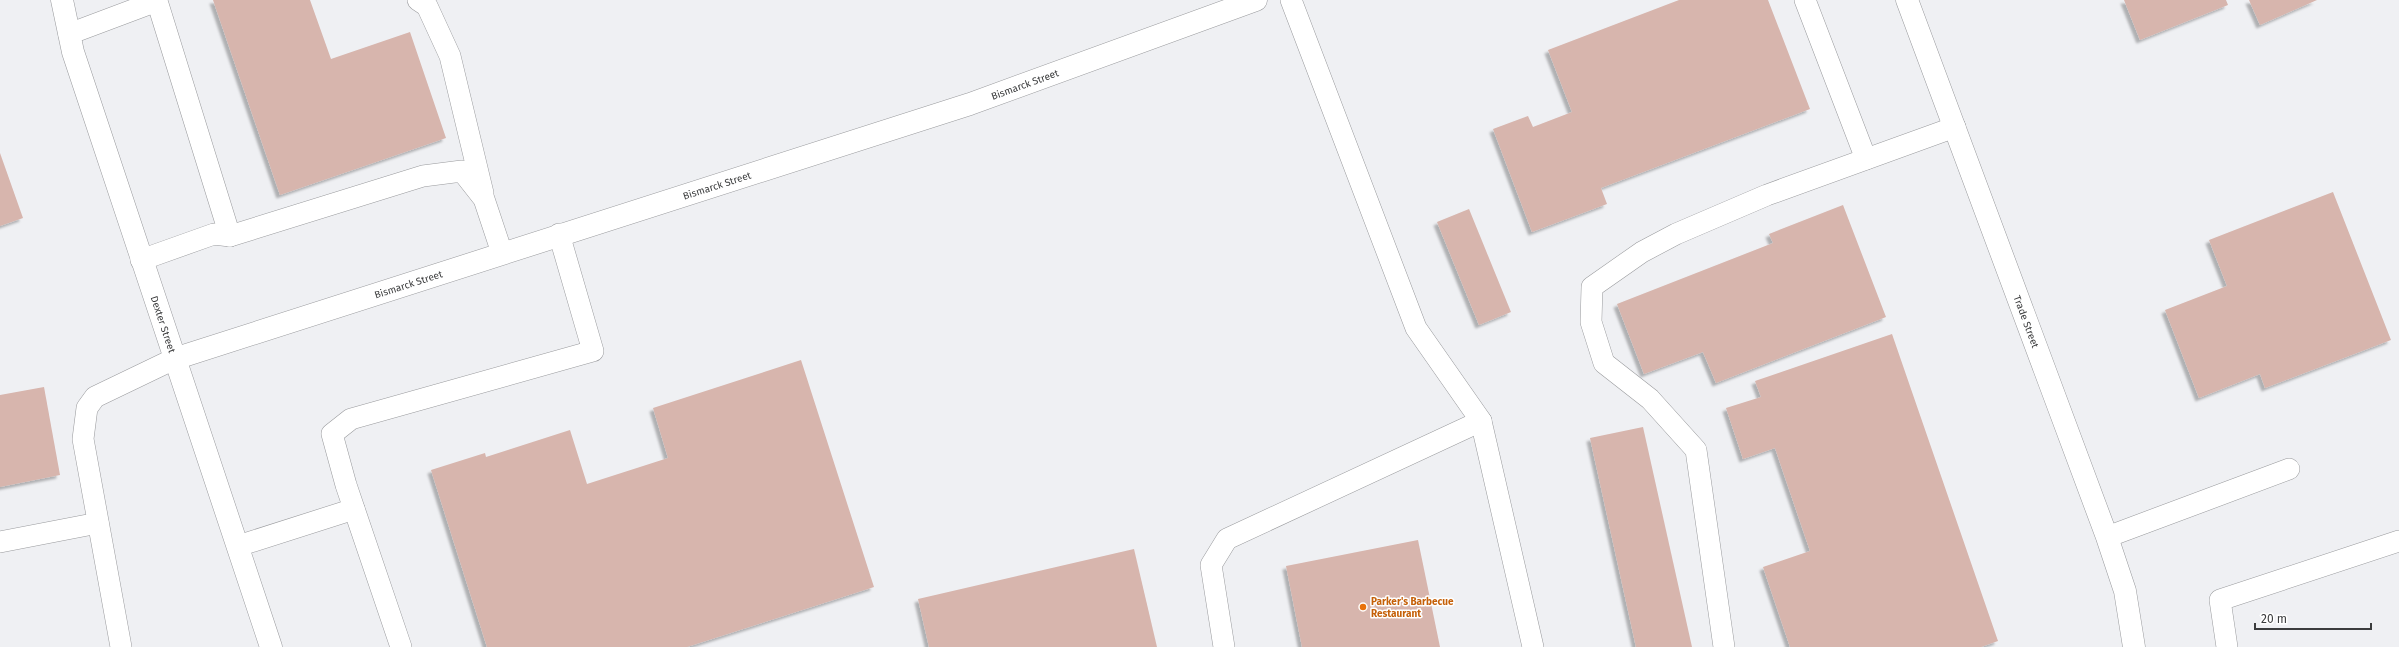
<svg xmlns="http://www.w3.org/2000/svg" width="2399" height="647" viewBox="0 0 2399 647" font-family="'Fira Sans',sans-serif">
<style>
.building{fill:#d7b5ad;filter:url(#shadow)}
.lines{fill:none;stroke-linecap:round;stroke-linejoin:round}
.service-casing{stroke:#999a9d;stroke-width:22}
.minor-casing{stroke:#999a9d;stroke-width:23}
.service{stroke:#fff;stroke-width:21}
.minor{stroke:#fff;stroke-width:22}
.food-dot{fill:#e8710a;stroke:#fff;stroke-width:1.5}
.labels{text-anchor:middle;stroke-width:3;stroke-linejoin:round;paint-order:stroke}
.street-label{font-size:10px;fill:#3b3c3d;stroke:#fff}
.food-label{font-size:10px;font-weight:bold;fill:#c56008;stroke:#fff;text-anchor:start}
</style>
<defs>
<filter id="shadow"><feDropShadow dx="-3.5" dy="3.5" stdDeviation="1" flood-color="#0004"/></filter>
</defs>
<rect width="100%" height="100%" fill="#eff0f3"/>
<g class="building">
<polygon points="213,0 310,0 331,59 410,32 446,138 280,195"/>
<polygon points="1679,0 1768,0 1810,109 1601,188 1607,204 1532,232 1493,129 1528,116 1533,127 1572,112 1548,50"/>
<polygon points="2124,0 2226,0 2228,5 2140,40"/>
<polygon points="2249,0 2317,0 2260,25"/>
<polygon points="0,153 23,218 0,226"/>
<polygon points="2333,192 2391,340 2265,388 2260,374 2199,398 2165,310 2227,286 2209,240"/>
<polygon points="1843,205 1886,317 1716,383 1703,352 1644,374 1617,304 1773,243 1769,234"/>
<polygon points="1469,209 1511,312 1479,325 1437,222"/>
<polygon points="1892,334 1998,641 1981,647 1790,647 1763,567 1810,551 1775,448 1743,459 1726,408 1761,397 1755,381"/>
<polygon points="801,360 874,587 687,647 487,647 431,470 485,453 486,457 570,430 587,484 668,458 653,408"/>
<polygon points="44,387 60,475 0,487 0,395"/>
<polygon points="1643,427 1692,647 1636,647 1590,438"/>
<polygon points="1418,540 1440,647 1302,647 1286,566"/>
<polygon points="1134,549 1157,647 929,647 918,599"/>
</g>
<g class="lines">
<g class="service-casing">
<g id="service">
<polyline points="418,0 427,6 450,56 483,193"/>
<polyline points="1291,0 1416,328 1481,421 1533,647"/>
<polyline points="1805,0 1866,159"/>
<polyline points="69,34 157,1 230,236"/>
<polyline points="141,260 214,234 230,236 423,176 462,171 484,199 502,253"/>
<polyline points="2107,537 2289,469"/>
<polyline points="0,542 98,523"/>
<polyline points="238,546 354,509"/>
<polyline points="121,647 83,439 87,408 95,397 174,359"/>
<polyline points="401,647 346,485 332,434 351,419 593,351 559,234"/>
<polyline points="1224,647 1211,565 1227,539 1481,421"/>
<polyline points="1724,647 1696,450 1650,399 1604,363 1591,322 1592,287 1642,252 1676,234 1767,195 1955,127"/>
<polyline points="2227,647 2220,600 2399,541"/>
</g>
</g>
<g class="minor-casing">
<g id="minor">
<path id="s1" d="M62 0 73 52 271 647"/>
<path id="s2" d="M1907 0 2107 537 2125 591 2134 647"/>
<path id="s3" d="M174 359 970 104 1256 0"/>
</g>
</g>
<use href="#service" class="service"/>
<use href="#minor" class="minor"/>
</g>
<circle class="food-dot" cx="1363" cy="607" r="4"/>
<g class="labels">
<g class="street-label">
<text dy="4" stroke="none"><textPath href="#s3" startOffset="894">Bismarck Street</textPath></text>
<text dy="4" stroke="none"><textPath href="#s3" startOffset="570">Bismarck Street</textPath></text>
<text dy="4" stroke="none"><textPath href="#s3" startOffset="246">Bismarck Street</textPath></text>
<text dy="4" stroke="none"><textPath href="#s2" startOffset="343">Trade Street</textPath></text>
<text dy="4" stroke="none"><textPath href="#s1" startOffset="340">Dexter Street</textPath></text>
</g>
<g class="food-label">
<text x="1371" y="605">Parker's Barbecue<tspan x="1371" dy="12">Restaurant</tspan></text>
</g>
</g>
<path d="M2255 623v6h116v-6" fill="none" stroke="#3b3c3d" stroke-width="2"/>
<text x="2261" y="623" font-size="12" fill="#3b3c3d" stroke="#ffffff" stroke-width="3" paint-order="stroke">20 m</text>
</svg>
